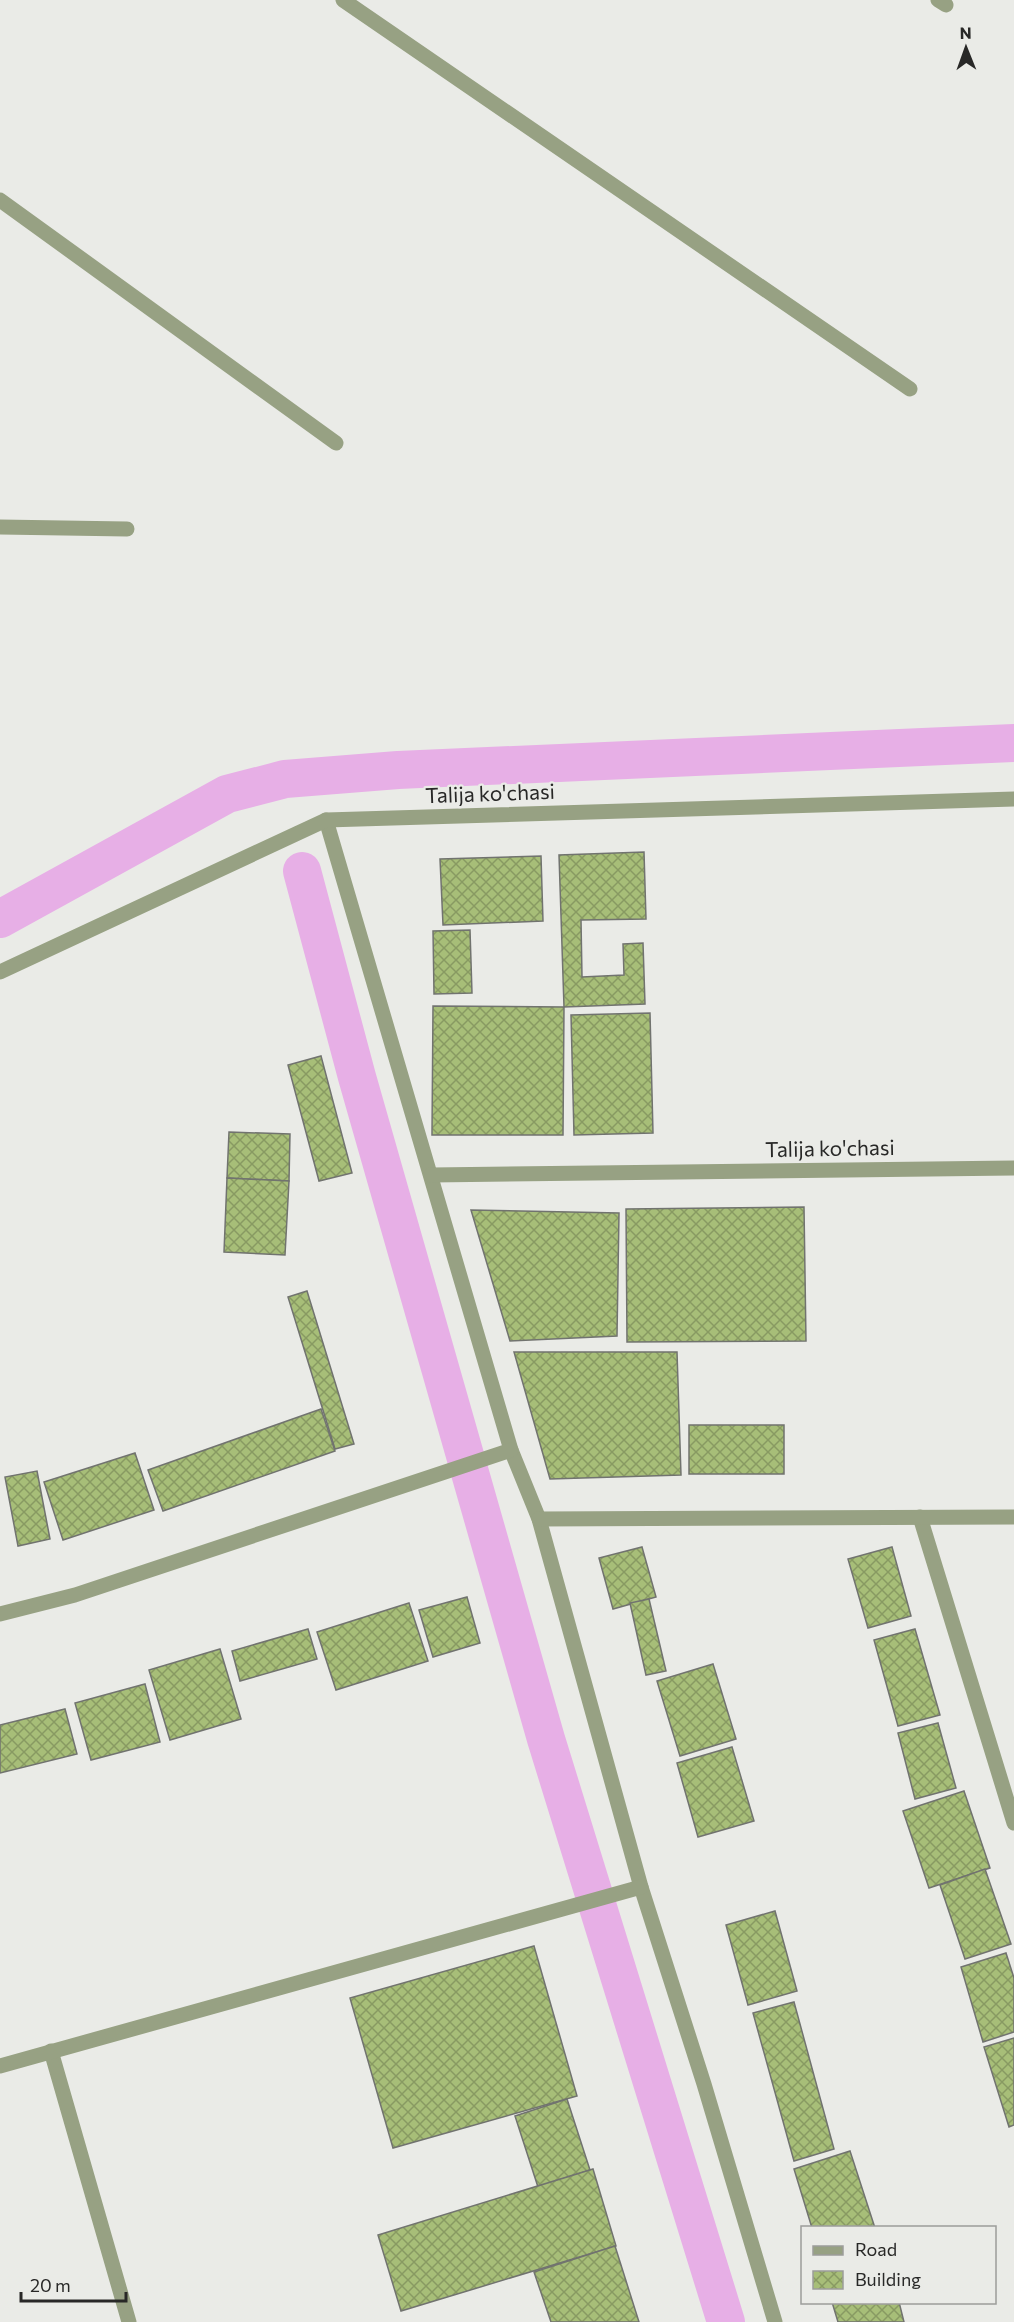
<svg xmlns="http://www.w3.org/2000/svg" width="1014" height="2322" viewBox="0 0 1014 2322" font-family="Commissioner,sans-serif">
<style>
.lines{fill:none;stroke-linecap:round;stroke-linejoin:round}
.canal{stroke:#e7afe6;stroke-width:38}
.building{fill:url(#building-cross-hatch);stroke:#71736f;stroke-width:1.5}
.minor{stroke:#97a183;stroke-width:15}
.labels{text-anchor:middle;stroke-width:4.5;stroke-linejoin:round;paint-order:stroke}
.street-label{font-size:21px;fill:#282827;stroke:#eaebe7}
</style>
<defs>
<pattern id="building-cross-hatch" width="8" height="8" patternUnits="userSpaceOnUse" patternTransform="scale(1.5)"><rect width="8" height="8" fill="#a7be78"/><path d="M0 0l8 8M0 8l8-8" fill="none" stroke="#889a62"/></pattern>
</defs>
<rect width="100%" height="100%" fill="#eaebe7"/>
<g class="lines">
<g class="canal">
<polyline points="302,871 357,1077 546,1739 726,2322"/>
<polyline points="0,919 227,794 285,779 398,770 1014,743"/>
</g>
</g>
<g class="building">
<polygon points="644,852 646,919 581,920 582,977 624,975 623,944 643,943 645,1004 564,1007 559,855"/>
<polygon points="541,856 543,921 443,925 440,859"/>
<polygon points="470,930 472,993 434,994 433,931"/>
<polygon points="433,1006 564,1007 563,1135 432,1135"/>
<polygon points="650,1013 653,1133 574,1135 571,1015"/>
<polygon points="321,1056 352,1173 319,1181 288,1065"/>
<polygon points="229,1132 290,1134 289,1181 227,1178"/>
<polygon points="227,1178 289,1181 285,1255 224,1252"/>
<polygon points="804,1207 806,1341 627,1342 626,1209"/>
<polygon points="471,1210 619,1213 617,1336 510,1341"/>
<polygon points="307,1291 354,1444 335,1449 288,1297"/>
<polygon points="514,1352 677,1352 681,1475 550,1479"/>
<polygon points="321,1409 335,1451 163,1511 148,1470"/>
<rect x="689" y="1425" width="95" height="49"/>
<polygon points="135,1453 154,1510 63,1540 44,1482"/>
<polygon points="37,1471 50,1539 18,1546 5,1477"/>
<polygon points="642,1547 656,1597 613,1609 599,1558"/>
<polygon points="892,1547 911,1616 868,1628 848,1559"/>
<polygon points="467,1597 480,1643 433,1657 419,1610"/>
<polygon points="649,1599 666,1671 646,1675 630,1603"/>
<polygon points="409,1603 428,1661 336,1690 317,1632"/>
<polygon points="308,1629 317,1659 240,1681 232,1651"/>
<polygon points="915,1629 940,1715 898,1726 874,1640"/>
<polygon points="220,1649 241,1719 170,1740 149,1670"/>
<polygon points="713,1664 736,1739 680,1756 657,1681"/>
<polygon points="145,1684 160,1742 91,1760 75,1703"/>
<polygon points="65,1709 77,1754 0,1773 0,1725"/>
<polygon points="938,1723 956,1788 915,1799 898,1733"/>
<polygon points="732,1747 754,1821 698,1837 677,1763"/>
<polygon points="964,1791 990,1868 929,1888 903,1811"/>
<polygon points="985,1869 1011,1944 965,1959 940,1885"/>
<polygon points="775,1911 797,1991 748,2005 726,1925"/>
<polygon points="534,1946 577,2096 393,2148 350,1998"/>
<polygon points="1006,1953 1014,1978 1014,2032 983,2042 961,1967"/>
<polygon points="794,2002 834,2149 794,2161 753,2013"/>
<polygon points="1014,2038 1014,2125 1009,2127 984,2047"/>
<polygon points="567,2099 590,2170 538,2187 515,2116"/>
<polygon points="850,2151 875,2228 812,2228 794,2169"/>
<polygon points="593,2169 616,2246 401,2311 378,2235"/>
<polygon points="615,2246 639,2322 551,2322 534,2272"/>
<polygon points="832,2302 899,2302 904,2322 838,2322"/>
</g>
<g class="lines">
<g class="minor">
<polyline points="343,0 910,389"/>
<polyline points="938,0 946,5"/>
<polyline points="0,200 336,443"/>
<polyline points="0,527 127,529"/>
<polyline points="326,820 511,1450 539,1519 641,1887 704,2084 775,2322"/>
<polyline points="0,972 326,820 1014,799"/>
<polyline points="431,1175 1014,1168"/>
<polyline points="920,1517 1014,1823"/>
<polyline points="539,1519 1014,1517"/>
<polyline points="0,1614 75,1595 511,1450"/>
<polyline points="51,2051 129,2322"/>
<polyline points="0,2066 641,1887"/>
</g>
</g>
<g class="labels">
<g class="street-label">
<text transform="translate(490 794) rotate(-2)" y="7">Talija ko'chasi</text>
<text transform="translate(830 1149) rotate(-1)" y="7">Talija ko'chasi</text>
</g>
</g>
<rect x="801" y="2226" width="195" height="78" fill="#eaebe7" stroke="#9c9d9a" stroke-width="1.5"/>
<rect x="813" y="2246" width="30" height="9" fill="#97a183" stroke="#9c9d9a" stroke-width="1.5"/>
<text x="855" y="2256" font-size="18" fill="#282827">Road</text>
<rect x="813" y="2271" width="30" height="18" fill="url(#building-cross-hatch)" stroke="#9c9d9a" stroke-width="1.5"/>
<text x="855" y="2286" font-size="18" fill="#282827">Building</text>
<g transform="translate(966 48) rotate(359)" stroke="#eaebe7" stroke-width="4.5" paint-order="stroke">
<path d="M0-4.5L10 22L0 15L-10 22Z" fill="#282827"/>
<text y="-9" font-size="16" font-weight="bold" text-anchor="middle" fill="#282827">N</text>
</g>
<path d="M21 2292v9h105v-9" fill="none" stroke="#282827" stroke-width="3"/>
<text x="30" y="2292" font-size="18" fill="#282827" stroke="#eaebe7" stroke-width="4.5" paint-order="stroke">20 m</text>
</svg>
